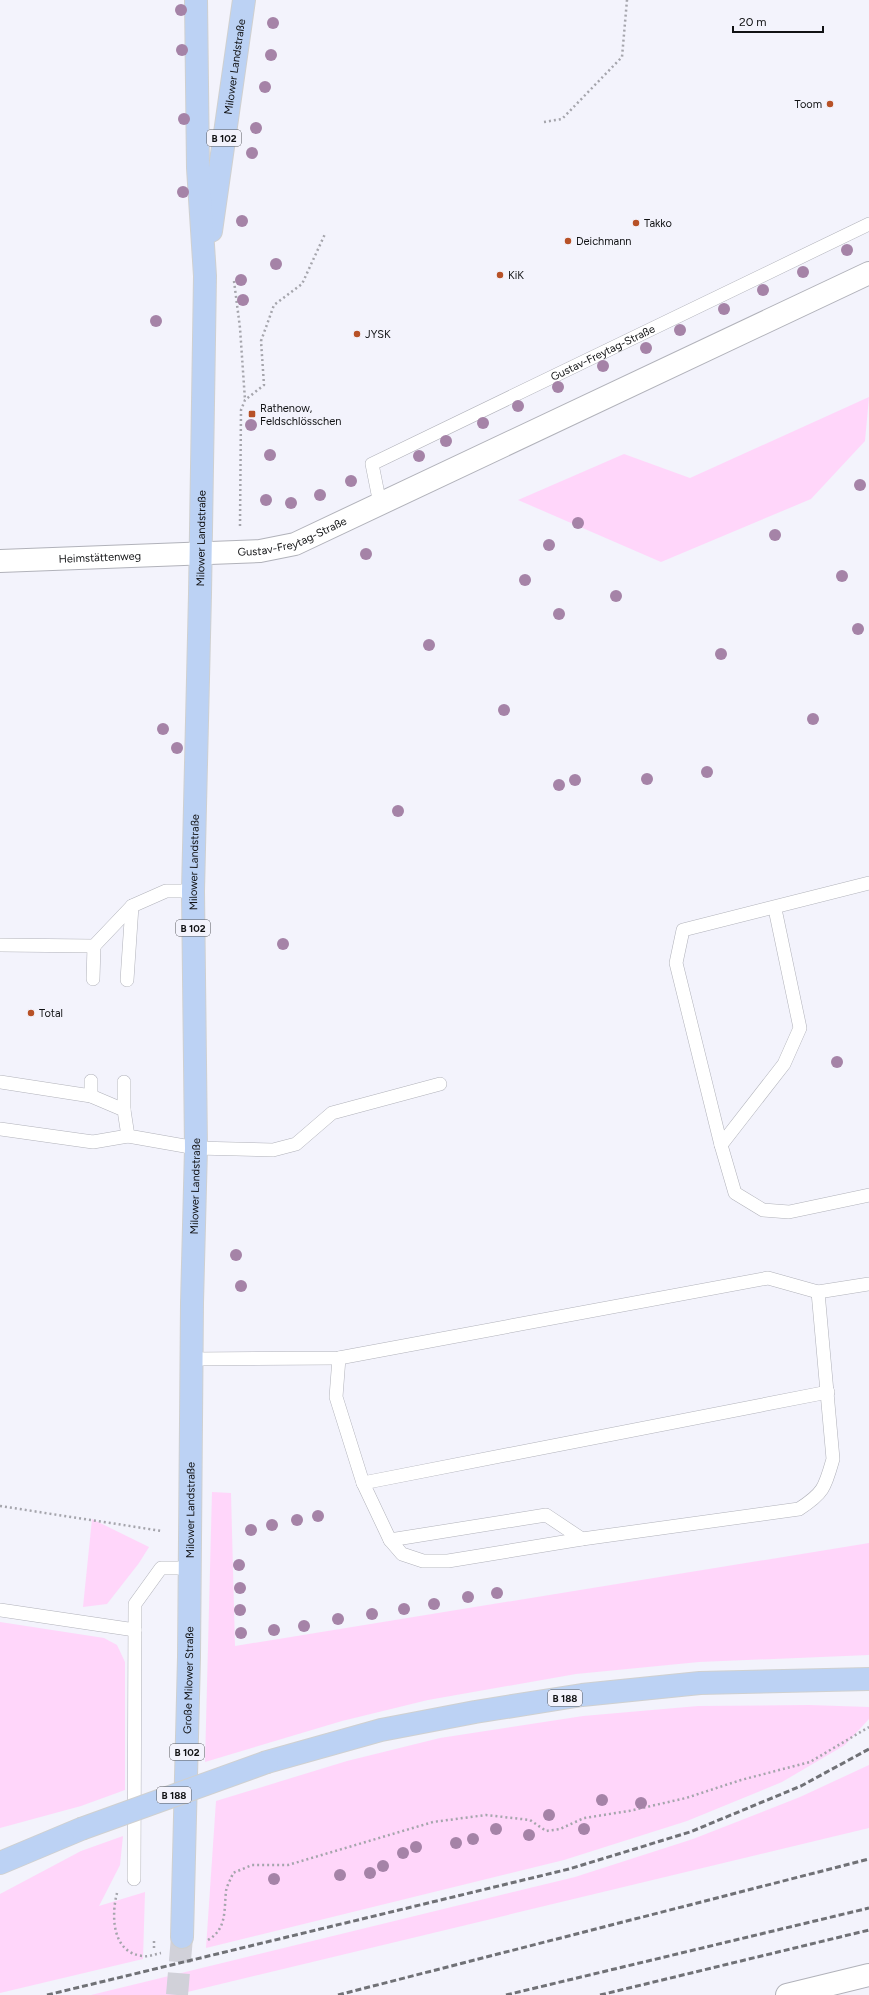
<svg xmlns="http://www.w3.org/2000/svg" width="869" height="1995" viewBox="0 0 869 1995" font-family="Figtree,sans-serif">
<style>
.green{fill:#ffd6fa}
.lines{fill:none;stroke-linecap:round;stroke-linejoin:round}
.primary-tunnel{stroke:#d1d1d9;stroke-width:22;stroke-dasharray:22 11;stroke-linecap:butt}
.service-casing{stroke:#b1b2ba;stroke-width:14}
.minor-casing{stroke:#b1b2ba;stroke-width:24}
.primary-casing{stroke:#cfd0d0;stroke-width:24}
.path{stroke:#a5a5ac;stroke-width:2.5;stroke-dasharray:2 3;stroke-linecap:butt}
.service{stroke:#fff;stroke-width:13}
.minor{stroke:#fff;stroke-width:22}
.primary{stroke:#bcd2f4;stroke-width:22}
.rail{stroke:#707176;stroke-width:3;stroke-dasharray:6 3;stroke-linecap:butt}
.primary-bridge-casing{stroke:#cfd0d0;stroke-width:24;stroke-linecap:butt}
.primary-bridge{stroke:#bcd2f4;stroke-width:22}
.tree{fill:#a583a7}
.poi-dot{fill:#b75127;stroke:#f3f3fc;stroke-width:1.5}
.labels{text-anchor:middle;stroke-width:3;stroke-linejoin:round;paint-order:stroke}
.shield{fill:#f3f3fc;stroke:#55565a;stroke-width:1}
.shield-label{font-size:10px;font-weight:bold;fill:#111214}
.street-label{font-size:11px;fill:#111214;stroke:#f3f3fc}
.poi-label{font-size:11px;fill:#111214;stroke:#f3f3fc;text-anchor:start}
</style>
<rect width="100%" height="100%" fill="#f3f3fc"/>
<g class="green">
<polygon points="869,397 865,441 811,499 661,562 518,500 624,454 690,478"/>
<polygon points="212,1492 231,1493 235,1646 869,1543 869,1655 699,1662 576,1674 428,1700 342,1721 205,1762"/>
<polygon points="92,1519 149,1547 139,1563 107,1604 83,1607"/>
<polygon points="0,1622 104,1638 117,1645 125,1662 125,1790 81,1806 0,1828"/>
<polygon points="809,1705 869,1707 869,1719 845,1745 782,1782 687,1821 564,1860 206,1948 216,1801 347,1761 440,1738 583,1716 698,1706"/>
<polygon points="869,1765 869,1828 175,1995 91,1995 575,1877 693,1839 800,1797"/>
<polygon points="123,1836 120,1865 99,1906 145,1892 143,1959 0,1993 0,1894 81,1851"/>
</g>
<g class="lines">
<polyline class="primary-tunnel" points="177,1995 182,1937"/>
<g class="service-casing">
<g id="service">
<path id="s1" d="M380 504 372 464 869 224"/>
<polyline points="869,883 683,930 676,963 721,1145 735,1193 763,1210 789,1212 869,1195"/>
<polyline points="0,945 94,946 132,906 166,891 193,891"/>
<polyline points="93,979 94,946"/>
<polyline points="127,980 132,906"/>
<polyline points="0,1082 91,1096 124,1110 128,1136 196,1148 273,1150 296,1144 332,1113 440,1084"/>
<polyline points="124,1082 124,1110"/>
<polyline points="91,1096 91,1081"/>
<polyline points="0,1129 93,1142 128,1136"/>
<polyline points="721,1145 784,1064 800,1028 775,909"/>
<path d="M339 1358 336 1397 363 1483 390 1540 402 1554 423 1561H448L582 1539 799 1509C824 1493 825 1487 833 1459L818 1292"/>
<polyline points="192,1359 339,1358 768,1278 818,1292 869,1284"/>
<polyline points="363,1483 828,1392"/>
<polyline points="390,1540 546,1515 582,1539"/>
<polyline points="0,1610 135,1630"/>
<polyline points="134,1879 135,1604 161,1568 190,1568"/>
</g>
</g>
<g class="minor-casing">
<g id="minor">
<path id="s2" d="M0 561 260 551 295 544 869 273"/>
<polyline points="787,1995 869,1975"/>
</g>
</g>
<g class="primary-casing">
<g id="primary">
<path id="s3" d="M211 231 244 0"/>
<polyline points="267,1762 381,1730 475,1712 582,1695 700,1683 869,1679"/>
<polyline points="0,1863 81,1829"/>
<path id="s4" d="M182 1937 189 1657 192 1303 196 1148 193 891 200 594 205 276 198 168 196 0"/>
</g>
</g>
<g class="path">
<polyline points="544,122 562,119 622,57 627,0"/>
<polyline points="234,281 240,328 245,400"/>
<polyline points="240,526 241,410 245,400 264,385 261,341 274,305 302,284 325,234"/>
<polyline points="0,1506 162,1531"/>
<path d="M117 1893C111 1916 112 1953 143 1956 149 1957 155 1954 161 1953"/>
<path d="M208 1940C227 1929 224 1910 226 1891 227 1885 231 1879 233 1873L252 1865H288L433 1822 486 1815 530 1820 546 1831 560 1829 584 1818 629 1811 686 1798 741 1780 810 1762 869 1727"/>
<polyline points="154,1948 154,1939"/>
</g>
<use href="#service" class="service"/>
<use href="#minor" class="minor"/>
<use href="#primary" class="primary"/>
<g class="rail">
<polyline points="47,1995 569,1869 690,1832 801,1786 869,1749"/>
<polyline points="338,1995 869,1859"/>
<polyline points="506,1995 869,1908"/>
<polyline points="600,1995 869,1930"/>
</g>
<g class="primary-bridge-casing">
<polyline id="primary-bridge" points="81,1829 267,1762"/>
</g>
<use href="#primary-bridge" class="primary-bridge"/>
</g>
<g class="tree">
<circle cx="181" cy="10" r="6"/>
<circle cx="273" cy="23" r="6"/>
<circle cx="182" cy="50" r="6"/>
<circle cx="271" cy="55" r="6"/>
<circle cx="265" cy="87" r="6"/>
<circle cx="184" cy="119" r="6"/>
<circle cx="256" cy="128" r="6"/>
<circle cx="252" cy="153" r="6"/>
<circle cx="183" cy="192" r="6"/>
<circle cx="242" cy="221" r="6"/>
<circle cx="847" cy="250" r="6"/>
<circle cx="276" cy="264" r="6"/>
<circle cx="803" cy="272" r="6"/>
<circle cx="241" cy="280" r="6"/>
<circle cx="763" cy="290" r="6"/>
<circle cx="243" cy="300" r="6"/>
<circle cx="724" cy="309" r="6"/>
<circle cx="156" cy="321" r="6"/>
<circle cx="680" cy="330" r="6"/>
<circle cx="646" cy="348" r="6"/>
<circle cx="603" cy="366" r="6"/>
<circle cx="558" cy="387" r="6"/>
<circle cx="518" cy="406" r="6"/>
<circle cx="483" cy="423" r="6"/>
<circle cx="251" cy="425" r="6"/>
<circle cx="446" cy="441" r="6"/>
<circle cx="270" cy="455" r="6"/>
<circle cx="419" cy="456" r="6"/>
<circle cx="351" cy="481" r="6"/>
<circle cx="860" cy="485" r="6"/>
<circle cx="320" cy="495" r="6"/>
<circle cx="266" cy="500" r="6"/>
<circle cx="291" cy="503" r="6"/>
<circle cx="578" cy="523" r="6"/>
<circle cx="775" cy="535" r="6"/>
<circle cx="549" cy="545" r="6"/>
<circle cx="366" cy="554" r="6"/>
<circle cx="842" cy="576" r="6"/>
<circle cx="525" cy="580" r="6"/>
<circle cx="616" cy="596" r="6"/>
<circle cx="559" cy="614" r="6"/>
<circle cx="858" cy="629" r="6"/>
<circle cx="429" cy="645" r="6"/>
<circle cx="721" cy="654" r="6"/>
<circle cx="504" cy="710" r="6"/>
<circle cx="813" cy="719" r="6"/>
<circle cx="163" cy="729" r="6"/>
<circle cx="177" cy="748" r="6"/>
<circle cx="707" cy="772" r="6"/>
<circle cx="647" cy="779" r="6"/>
<circle cx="575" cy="780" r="6"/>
<circle cx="559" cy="785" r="6"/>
<circle cx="398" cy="811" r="6"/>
<circle cx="283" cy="944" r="6"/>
<circle cx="837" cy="1062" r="6"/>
<circle cx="236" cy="1255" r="6"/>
<circle cx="241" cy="1286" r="6"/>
<circle cx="318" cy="1516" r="6"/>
<circle cx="297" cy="1520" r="6"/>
<circle cx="272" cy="1525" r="6"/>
<circle cx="251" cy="1530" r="6"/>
<circle cx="239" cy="1565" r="6"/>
<circle cx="240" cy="1588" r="6"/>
<circle cx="497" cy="1593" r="6"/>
<circle cx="468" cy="1597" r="6"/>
<circle cx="434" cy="1604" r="6"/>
<circle cx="404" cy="1609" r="6"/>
<circle cx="240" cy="1610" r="6"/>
<circle cx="372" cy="1614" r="6"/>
<circle cx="338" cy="1619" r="6"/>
<circle cx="304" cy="1626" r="6"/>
<circle cx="274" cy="1630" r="6"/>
<circle cx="241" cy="1633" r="6"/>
<circle cx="602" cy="1800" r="6"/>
<circle cx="641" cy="1803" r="6"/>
<circle cx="549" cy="1815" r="6"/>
<circle cx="496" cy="1829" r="6"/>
<circle cx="584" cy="1829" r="6"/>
<circle cx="529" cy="1835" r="6"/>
<circle cx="473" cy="1839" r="6"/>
<circle cx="456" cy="1843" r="6"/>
<circle cx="416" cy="1847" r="6"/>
<circle cx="403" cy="1853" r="6"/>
<circle cx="383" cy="1866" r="6"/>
<circle cx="370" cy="1873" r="6"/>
<circle cx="340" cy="1875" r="6"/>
<circle cx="274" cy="1879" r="6"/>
</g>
<g class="poi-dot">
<circle cx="830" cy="104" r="4"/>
<circle cx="636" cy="223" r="4"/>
<circle cx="568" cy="241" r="4"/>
<circle cx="500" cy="275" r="4"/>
<circle cx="357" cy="334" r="4"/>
<rect x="248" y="410" width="8" height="8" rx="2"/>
<circle cx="31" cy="1013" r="4"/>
</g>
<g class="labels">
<g class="shield">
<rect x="207" y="130" width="34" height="16" rx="3"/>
<rect x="176" y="920" width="34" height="16" rx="3"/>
<rect x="548" y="1690" width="34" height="16" rx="3"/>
<rect x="170" y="1744" width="34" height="16" rx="3"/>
<rect x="157" y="1787" width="34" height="16" rx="3"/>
</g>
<g class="shield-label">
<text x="224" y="142">B 102</text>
<text x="193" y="932">B 102</text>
<text x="565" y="1702">B 188</text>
<text x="187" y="1756">B 102</text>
<text x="174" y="1799">B 188</text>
</g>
<g class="street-label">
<text dy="4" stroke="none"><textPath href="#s3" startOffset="166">Milower Landstraße</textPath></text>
<text dy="4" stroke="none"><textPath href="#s1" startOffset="297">Gustav-Freytag-Straße</textPath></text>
<text dy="4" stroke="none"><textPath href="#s2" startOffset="295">Gustav-Freytag-Straße</textPath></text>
<text dy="4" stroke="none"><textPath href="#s4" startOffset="1399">Milower Landstraße</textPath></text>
<text dy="4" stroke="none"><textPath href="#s2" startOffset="100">Heimstättenweg</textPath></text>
<text dy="4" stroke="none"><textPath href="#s4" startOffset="1075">Milower Landstraße</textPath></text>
<text dy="4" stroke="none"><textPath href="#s4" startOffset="751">Milower Landstraße</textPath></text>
<text dy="4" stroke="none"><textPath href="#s4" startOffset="427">Milower Landstraße</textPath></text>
<text dy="4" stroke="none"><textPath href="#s4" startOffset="257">Große Milower Straße</textPath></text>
</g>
<g class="poi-label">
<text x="822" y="108" text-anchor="end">Toom</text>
<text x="644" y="227">Takko</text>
<text x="576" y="245">Deichmann</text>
<text x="508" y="279">KiK</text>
<text x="365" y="338">JYSK</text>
<text x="260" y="412">Rathenow,<tspan x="260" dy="13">Feldschlösschen</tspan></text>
<text x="39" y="1017">Total</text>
</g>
</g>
<path d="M733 26v6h90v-6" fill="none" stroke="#111214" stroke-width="2"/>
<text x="739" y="26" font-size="12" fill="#111214" stroke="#f3f3fc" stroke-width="3" paint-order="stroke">20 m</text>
</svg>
